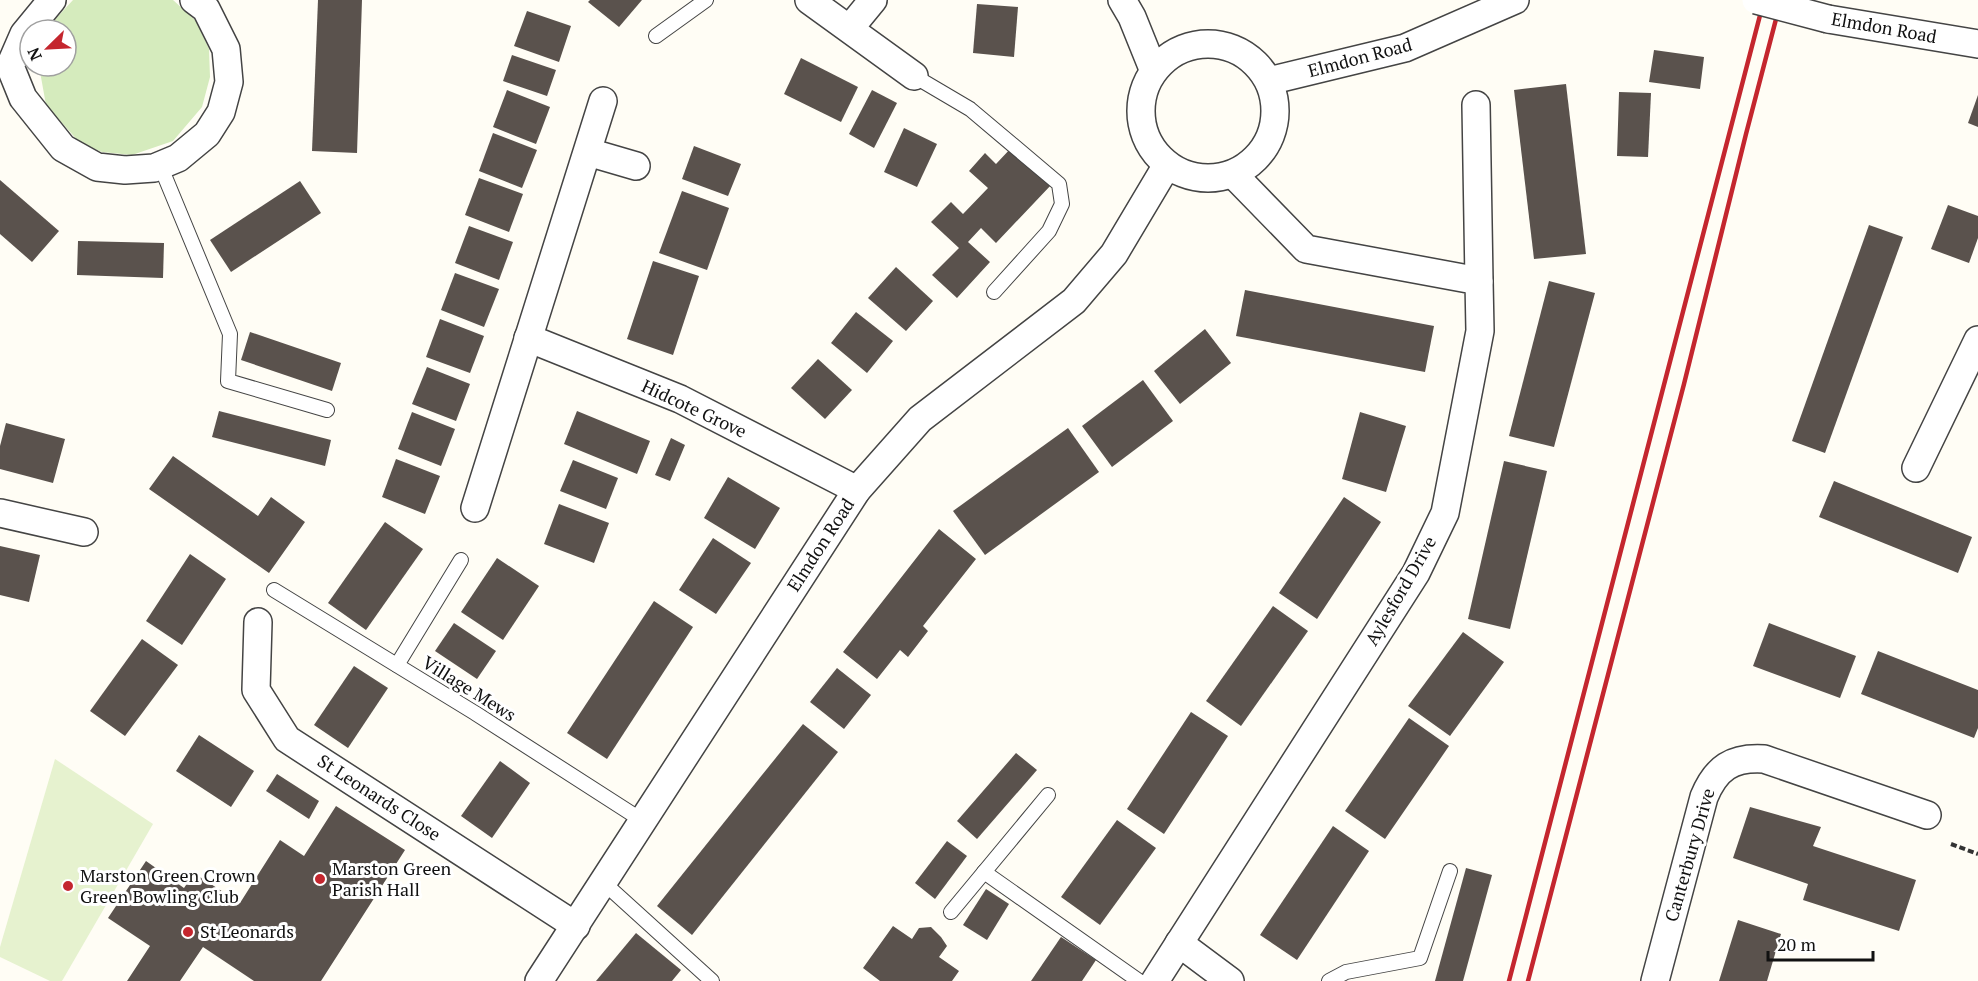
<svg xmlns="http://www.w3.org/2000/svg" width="1978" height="981" viewBox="0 0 1978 981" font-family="'PT Serif',serif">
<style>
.green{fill:#d5ebbd}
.pitch{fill:#e6f2cf}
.building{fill:#5a524d}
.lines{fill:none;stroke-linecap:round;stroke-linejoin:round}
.service-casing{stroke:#444;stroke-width:16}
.minor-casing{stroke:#444;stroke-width:30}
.path{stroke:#333;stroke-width:4;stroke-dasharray:6 3;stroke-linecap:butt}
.service{stroke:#fff;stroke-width:14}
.minor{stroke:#fff;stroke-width:27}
.rail{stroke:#c4262e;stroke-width:4.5}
.minor-bridge-casing{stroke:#444;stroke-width:30;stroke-linecap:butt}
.minor-bridge{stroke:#fff;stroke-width:27}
.poi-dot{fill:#c4262e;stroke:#fff;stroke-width:2}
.labels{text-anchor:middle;stroke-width:6;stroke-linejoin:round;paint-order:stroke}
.street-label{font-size:18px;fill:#111;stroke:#fff}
.poi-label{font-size:18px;fill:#111;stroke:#fff;text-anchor:start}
</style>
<rect width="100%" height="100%" fill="#fffdf5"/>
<polygon class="green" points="73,0 173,0 196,21 209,49 210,77 202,107 173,141 132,155 102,152 80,143 46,105 39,66 66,66 66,30 48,30 49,26"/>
<polygon class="pitch" points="55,759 153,824 62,981 50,981 0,957 0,947"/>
<g class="building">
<polygon points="318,0 362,0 357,153 312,151"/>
<polygon points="590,0 642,0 619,27 588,2"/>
<polygon points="977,4 1018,7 1014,57 973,53"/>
<polygon points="527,11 571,26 559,62 514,46"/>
<polygon points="1654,50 1704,57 1700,89 1649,82"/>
<polygon points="512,55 556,70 547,96 503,81"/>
<polygon points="801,58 858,87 841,122 784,94"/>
<polygon points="1566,84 1586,254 1534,259 1514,90"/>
<polygon points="507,90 550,107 536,144 493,127"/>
<polygon points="872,90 897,103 874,148 849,134"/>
<polygon points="1619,92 1651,93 1648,157 1617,156"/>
<polygon points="1978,95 1978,127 1968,123"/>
<polygon points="904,128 937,144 917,187 884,172"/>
<polygon points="493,133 537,150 522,188 479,171"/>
<polygon points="694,146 741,164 728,196 682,179"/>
<polygon points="1012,147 1052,184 996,243 981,228 968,242 990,262 957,298 932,275 959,248 931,222 951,202 963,214 988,188 969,171 985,153 996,164"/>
<polygon points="479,178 523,194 509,232 465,215"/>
<polygon points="0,180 59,231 32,262 0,234"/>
<polygon points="300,181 321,213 231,272 210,240"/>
<polygon points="682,191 729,208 707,270 659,253"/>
<polygon points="1948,205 1978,216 1978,238 1969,263 1931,249"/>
<polygon points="1869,225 1903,237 1825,453 1792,441"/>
<polygon points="469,226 513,242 499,280 455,263"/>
<polygon points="78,241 164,243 163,278 77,275"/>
<polygon points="653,261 699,276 673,355 627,339"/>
<polygon points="896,267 933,301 906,331 868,298"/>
<polygon points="455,273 499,289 484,327 441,310"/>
<polygon points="1549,281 1595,293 1554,447 1509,436"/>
<polygon points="1245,290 1434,326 1425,372 1236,336"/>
<polygon points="856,312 893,341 867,373 831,343"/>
<polygon points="440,319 484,336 470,373 426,357"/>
<polygon points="1205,329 1231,363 1180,404 1154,371"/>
<polygon points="250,332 341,363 332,391 241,360"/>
<polygon points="818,359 852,390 825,419 791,388"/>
<polygon points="427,367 470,384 456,421 412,404"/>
<polygon points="1143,380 1173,421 1112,467 1082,426"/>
<polygon points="219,411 331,440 325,466 212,437"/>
<polygon points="577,411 650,441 637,474 564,444"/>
<polygon points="412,412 455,429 441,466 398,449"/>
<polygon points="1360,412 1406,426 1386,492 1342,479"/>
<polygon points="6,423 65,439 53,483 0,469 0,446"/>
<polygon points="1068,428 1099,472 985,555 953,511"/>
<polygon points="671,438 685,445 670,481 655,475"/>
<polygon points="173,456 258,516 271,497 305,522 269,573 149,489"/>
<polygon points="396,459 440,476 425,514 382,497"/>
<polygon points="573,460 618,478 606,509 560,491"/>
<polygon points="1504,461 1547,471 1510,629 1468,619"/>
<polygon points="728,477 780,508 755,549 704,518"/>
<polygon points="1834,481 1972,537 1958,573 1819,517"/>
<polygon points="1344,497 1381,522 1317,619 1279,593"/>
<polygon points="559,504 609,523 594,563 544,544"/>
<polygon points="385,522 423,549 366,630 328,603"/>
<polygon points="939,529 976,559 923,626 928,631 908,657 900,650 877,679 843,652"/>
<polygon points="713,538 751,563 716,614 679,590"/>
<polygon points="0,546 40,555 29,602 0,595"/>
<polygon points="190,554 226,579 182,645 146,621"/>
<polygon points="497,558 539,586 503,640 461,612"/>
<polygon points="654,601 693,627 607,759 567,733"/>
<polygon points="1273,606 1308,631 1241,726 1206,701"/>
<polygon points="454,623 496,651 477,679 435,651"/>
<polygon points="1769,623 1856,656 1840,698 1753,666"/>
<polygon points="1463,632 1504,662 1450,736 1408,706"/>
<polygon points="142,639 178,665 125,736 90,711"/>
<polygon points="1878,651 1978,690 1978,728 1974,738 1861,694"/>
<polygon points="354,666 388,688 348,748 314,725"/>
<polygon points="837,668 871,695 844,729 810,702"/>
<polygon points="1191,712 1228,736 1164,834 1127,809"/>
<polygon points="1409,718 1449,746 1385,839 1345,811"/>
<polygon points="803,724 838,752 692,935 657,906"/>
<polygon points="199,735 254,771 231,807 176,771"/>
<polygon points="1016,753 1037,770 977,839 957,821"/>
<polygon points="500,761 530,783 492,838 461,816"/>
<polygon points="277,774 319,801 309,819 266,791"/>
<polygon points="336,806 405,850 321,981 254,981 203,947 180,981 127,981 150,946 108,918 146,861 184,888 194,873 240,903 280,840 304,856"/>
<polygon points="1750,807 1821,827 1813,846 1916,880 1899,931 1803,900 1808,884 1733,858"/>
<polygon points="1117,820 1156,848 1100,925 1061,897"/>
<polygon points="1333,826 1369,851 1297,960 1260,935"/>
<polygon points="947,841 967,856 935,899 915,883"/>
<polygon points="1466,868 1492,875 1463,981 1435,981"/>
<polygon points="986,889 1009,904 987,940 963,925"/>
<polygon points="1738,920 1781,934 1767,981 1719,981"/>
<polygon points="893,926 912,939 919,928 931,927 941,937 947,946 939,957 959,971 952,981 880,981 863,968"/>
<polygon points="636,933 681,970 672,981 596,981"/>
<polygon points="1061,937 1096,960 1082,981 1031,981"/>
</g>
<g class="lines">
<g class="service-casing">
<g id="service">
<polyline points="656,36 706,0"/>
<polyline points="914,76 970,109 1059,184 1062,204 1049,231 994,292"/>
<polyline points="160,165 230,334 228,381 327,410"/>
<polyline points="274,590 475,713 643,821"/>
<polyline points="397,665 461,560"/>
<polyline points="984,872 1139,981"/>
<polyline points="604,883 712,981"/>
<polyline points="951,912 1048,795"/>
<polyline points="1329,981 1346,972 1420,958 1450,871"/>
</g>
</g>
<g class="minor-casing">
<g id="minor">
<polyline points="52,0 24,34 10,66 23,98 63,148 97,167 125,170 154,168 178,158 207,134 221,112 229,82 226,49 206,9 194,0"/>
<polyline points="809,0 914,76"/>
<polyline points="1122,0 1132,17 1153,69"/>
<polyline points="1828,19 1978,44"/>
<polyline points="850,28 873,0"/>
<circle cx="1208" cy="111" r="67"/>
<polyline points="1269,81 1405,48 1515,0"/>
<polyline points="1476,105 1479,281"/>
<polyline points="588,152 636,166"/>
<polyline points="528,338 680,399 857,490"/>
<polyline points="1916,468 1978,340"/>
<polyline points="475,508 603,101"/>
<polyline points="0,513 84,532"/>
<polyline points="258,622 256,690 287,739 576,926"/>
<polyline points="1179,943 1230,981"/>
<polyline points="539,981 857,490 920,419 1074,301 1114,254 1167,165"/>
<polyline points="1155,981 1416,573 1445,513 1480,331 1479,281 1306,249 1233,174"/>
<path d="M1655 981 1704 797C1716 768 1732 757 1764 759L1927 815"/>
</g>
</g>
<polyline class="path" points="1951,844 1978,854"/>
<use href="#service" class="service"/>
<use href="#minor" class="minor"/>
<g class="rail">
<polyline points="1509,981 1764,0"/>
<polyline points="1528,981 1684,384 1746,134 1781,0"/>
</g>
<g class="minor-bridge-casing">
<polyline id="minor-bridge" points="1756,0 1828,19"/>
</g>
<use href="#minor-bridge" class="minor-bridge"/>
</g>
<g class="poi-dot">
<circle cx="320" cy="879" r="6"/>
<circle cx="68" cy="886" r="6"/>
<circle cx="188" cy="932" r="6"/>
</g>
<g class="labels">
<g class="street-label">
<text transform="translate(1884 28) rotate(10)" y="6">Elmdon Road</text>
<text transform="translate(1360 58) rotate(-15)" y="6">Elmdon Road</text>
<text transform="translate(694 409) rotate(25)" y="6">Hidcote Grove</text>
<text transform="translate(821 545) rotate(-57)" y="6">Elmdon Road</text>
<text transform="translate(1401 591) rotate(-60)" y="6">Aylesford Drive</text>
<text transform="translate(469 689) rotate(32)" y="6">Village Mews</text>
<text transform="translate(379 798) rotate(33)" y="6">St Leonards Close</text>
<text transform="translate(1690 855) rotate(-74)" y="6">Canterbury Drive</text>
</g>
<g class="poi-label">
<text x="332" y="875">Marston Green<tspan x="332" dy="21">Parish Hall</tspan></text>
<text x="80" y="882">Marston Green Crown<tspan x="80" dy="21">Green Bowling Club</tspan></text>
<text x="200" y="938">St Leonards</text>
</g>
</g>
<g transform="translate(48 48) rotate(246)"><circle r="28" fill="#ffffff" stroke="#a0a0a0" stroke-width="1.5"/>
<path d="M0-4.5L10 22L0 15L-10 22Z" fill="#c4262e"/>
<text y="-9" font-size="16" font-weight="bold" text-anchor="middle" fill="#111111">N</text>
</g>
<path d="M1768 951v9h105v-9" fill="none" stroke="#111111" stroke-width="3"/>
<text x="1777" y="951" font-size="18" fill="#111111" stroke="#ffffff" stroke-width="4.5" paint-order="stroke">20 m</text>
</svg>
